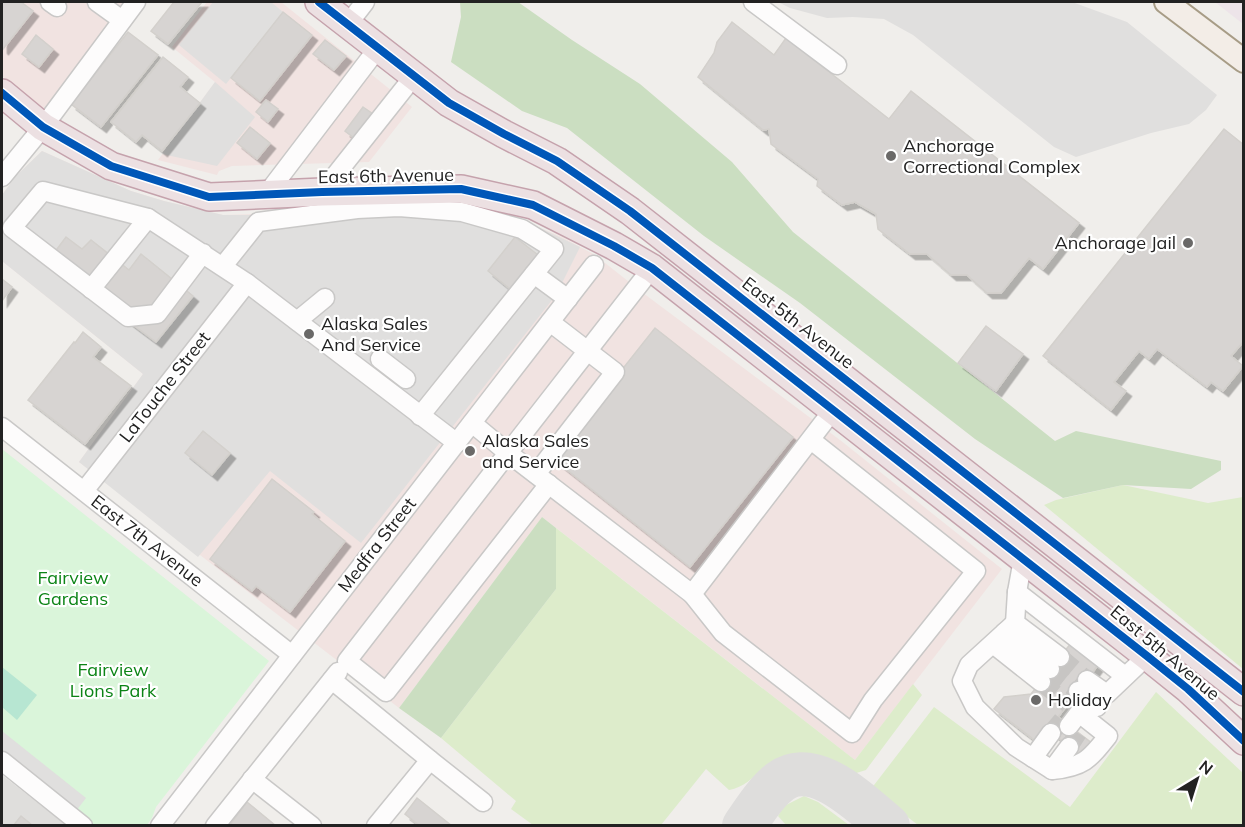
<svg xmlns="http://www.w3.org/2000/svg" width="1245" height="827" viewBox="0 0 1245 827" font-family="Mulish,sans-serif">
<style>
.residential{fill:#dfdedc}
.commercial{fill:#f1e3e1}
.industrial{fill:#ede4e9}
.grass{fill:#ddeccb}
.forest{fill:#cbdec1}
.park{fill:#daf5da}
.pitch{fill:#b7e6d2}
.parking{fill:#e0dfde}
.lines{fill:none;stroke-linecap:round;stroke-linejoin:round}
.taxiway{stroke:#dedddc;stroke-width:44}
.building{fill:#d7d4d2;stroke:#d3d0cc;stroke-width:1.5;filter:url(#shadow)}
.minor-tunnel{stroke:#c7c5c3;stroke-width:18;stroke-dasharray:18 9;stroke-linecap:butt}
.minor-casing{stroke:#c9c8c7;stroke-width:21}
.major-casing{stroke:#a79c86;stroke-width:26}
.highway-casing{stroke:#c5a2ac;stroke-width:30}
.minor{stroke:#fdfcfc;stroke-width:18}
.major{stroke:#f3ede7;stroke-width:22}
.highway{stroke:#ece0e2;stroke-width:27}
.cycleway-casing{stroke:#fff;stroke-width:11}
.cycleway{stroke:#0057b8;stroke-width:8}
.poi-dot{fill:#6a6968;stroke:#fff;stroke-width:2}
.labels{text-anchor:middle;stroke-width:4.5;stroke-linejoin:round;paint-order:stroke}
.poi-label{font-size:18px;fill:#222;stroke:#fff;text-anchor:start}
.street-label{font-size:18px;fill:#222;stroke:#fff}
.park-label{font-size:18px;fill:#0c8416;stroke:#fff}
</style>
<defs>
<filter id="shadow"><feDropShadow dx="5.5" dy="5.5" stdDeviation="0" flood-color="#0004"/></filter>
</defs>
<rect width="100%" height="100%" fill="#f0eeeb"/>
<polygon class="residential" points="2,775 66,825 2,825"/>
<g class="commercial">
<polygon points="2,2 123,2 45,112 2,76"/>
<polygon points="207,2 281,2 412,107 369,162 232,166 219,171 217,175 158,160 215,82 172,47"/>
<polygon points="42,151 131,191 164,201 223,215 474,208 536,226 562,237 595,255 643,293 840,440 1002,569 855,760 542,517 399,708 79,462 143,374 2,261 2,195 16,176"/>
</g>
<polygon class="industrial" points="1215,2 1243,2 1243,24"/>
<g class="grass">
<polygon points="1123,485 1208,503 1243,497 1243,669 1044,505 1056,500"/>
<path d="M556 528 855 760 913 684 922 695 866 770 850 775C823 758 800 749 769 766 755 774 746 787 729 790L706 769 661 825H533L511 809 516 801 441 738 556 589Z"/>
<polygon points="1156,692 1243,773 1243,825 918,825 871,789 934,707 1070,807"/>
<polygon points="804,796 818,802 849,825 786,825 778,816 784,806"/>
</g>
<g class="forest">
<polygon points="460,2 518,2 572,40 640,84 732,162 793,232 1055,441 1076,431 1221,461 1221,470 1191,489 1123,485 1063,498 1057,494 975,439 800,303 704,236 567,128 522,111 451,62 461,17"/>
<polygon points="542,517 556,528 556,589 441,738 399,708"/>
</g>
<polygon class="park" points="2,449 269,661 156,807 152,818 147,825 76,825 2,767"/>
<polygon class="pitch" points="2,667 37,695 17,720 2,707"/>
<g class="parking">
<polygon points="213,2 271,2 283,12 226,84 179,45"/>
<polygon points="778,2 1072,2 1127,22 1217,95 1206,110 1189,124 1151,133 1076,157 1054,147 913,35 884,19 853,17 827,18 790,8"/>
<polygon points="215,82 255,117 217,166 162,154"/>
<polygon points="42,151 131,191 164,201 223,215 259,215 318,212 510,220 536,226 580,247 556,295 361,543 270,471 198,557 79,462 143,374 2,261 2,195 16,176"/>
<polygon points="2,731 86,798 76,811 2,753"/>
</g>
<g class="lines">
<path class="taxiway" d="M744 826C754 812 763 796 776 785 811 752 861 804 888 826"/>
</g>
<g class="building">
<polygon points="2,2 21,2 33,11 3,49 2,48"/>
<polygon points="174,2 202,2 168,44 151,31"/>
<polygon points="283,12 312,35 260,101 231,78"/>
<polygon points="732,22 774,55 786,38 889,119 911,91 1079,223 1043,269 1029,258 1001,293 987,293 967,275 951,275 927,254 910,254 878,229 876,214 855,202 842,205 817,186 818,179 771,144 769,129 763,130 698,77 714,53 717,42"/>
<polygon points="128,32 158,55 101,127 71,104"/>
<polygon points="36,35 53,49 39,67 22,54"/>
<polygon points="325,40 346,56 334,70 313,54"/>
<polygon points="163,57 188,77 180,87 200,103 162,151 142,135 136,142 111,122"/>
<polygon points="266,100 278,109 268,122 256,112"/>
<polygon points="363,107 373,114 354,138 345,131"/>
<polygon points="250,127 270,143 257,159 237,143"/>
<polygon points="1224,129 1244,145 1244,341 1231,356 1243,366 1223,391 1211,382 1207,387 1157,349 1149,359 1139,351 1114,382 1126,391 1111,410 1043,356"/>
<polygon points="66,237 82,249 91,240 129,270 141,254 193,296 156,342 48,261"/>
<polygon points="515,237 538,255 510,289 488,271"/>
<polygon points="2,279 12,287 2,301"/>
<polygon points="986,326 1023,354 996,391 958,363"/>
<polygon points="655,328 793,437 690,567 552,458"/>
<polygon points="83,332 101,347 93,357 131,386 85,444 28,400 74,342 75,343"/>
<polygon points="203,431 230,453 212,475 185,453"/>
<polygon points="272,479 314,512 312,514 345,541 290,612 256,586 252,591 210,559"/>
<polygon points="1071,643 1098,665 1058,717 1093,744 1083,757 1047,729 1037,742 994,709 1004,697 1031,694"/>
<polygon points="417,798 452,826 420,826 405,814"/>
<polygon points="247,802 276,826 229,826"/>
<polygon points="21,816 33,826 13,826"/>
</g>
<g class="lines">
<g class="minor-tunnel">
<polyline points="1060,657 1087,680"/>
<polyline points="1050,669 1078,691"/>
<polyline points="1041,682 1068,704"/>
<polyline points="1051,733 1062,720"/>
<polyline points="1069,747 1078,733"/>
</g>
<g class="minor-casing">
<g id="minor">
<polyline points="50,2 57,7"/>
<polyline points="97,2 122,20"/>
<polyline points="753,2 837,65"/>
<polyline points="348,24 365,2"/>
<polyline points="2,177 43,127 136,2"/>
<polyline points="322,192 414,76"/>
<polyline points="266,195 378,48"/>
<polyline points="203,253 157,314 128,317 12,228 43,191 148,218 247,283 457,443"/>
<polyline points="223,266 258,222 357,209 399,207 462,212 522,229 554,249 420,416"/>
<polyline points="652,268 508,453 692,594 833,410"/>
<polyline points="534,274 568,299"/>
<polyline points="91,289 148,218"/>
<polyline points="297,321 325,298"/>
<polyline points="380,359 406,379"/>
<polyline points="472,423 508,453 347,661 386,692 549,484"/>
<polyline points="2,427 292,655"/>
<polyline points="536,474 615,372 550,322"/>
<polyline points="84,491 247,283"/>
<polyline points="1023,559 1017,592 1015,623 1060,657"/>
<polyline points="1017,592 1125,676"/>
<polyline points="692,594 723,633 852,733 873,700 976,571 811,440"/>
<polyline points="1015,623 969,665 962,681 975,707 1016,747 1052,770 1069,747"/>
<polyline points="1005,632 1050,669"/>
<polyline points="993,644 1041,682"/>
<polyline points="332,680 430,760 376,826"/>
<polyline points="1087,680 1107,694 1147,656"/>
<polyline points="1078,691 1097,707"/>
<polyline points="1033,758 1051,733"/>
<polyline points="430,760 483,802"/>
<polyline points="2,761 83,826"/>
<path d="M1052 770C1083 767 1089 760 1108 736L1079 713 1069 726"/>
<polyline points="252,779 312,826"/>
<polyline points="160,826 594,265"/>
<polyline points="215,826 338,672"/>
</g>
</g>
<g class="major-casing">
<polyline id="major" points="1166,2 1244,61"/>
</g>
<g class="highway-casing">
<g id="highway">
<polyline points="319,2 449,103 504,134 557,161 630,211 1244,692"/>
<polyline points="2,93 43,127 111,166 209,197 322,192 461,189 533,205 614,246 652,268 1147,656 1188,689 1244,741"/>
</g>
</g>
<use href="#minor" class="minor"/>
<use href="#major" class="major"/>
<use href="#highway" class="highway"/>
<g class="cycleway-casing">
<g id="cycleway">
<polyline points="319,2 449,103 504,134 557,161 630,211 1244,692"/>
<polyline points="2,93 43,127 111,166 209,197 322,192 461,189 533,205 614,246 652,268 1147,656 1188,689 1244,741"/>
</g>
</g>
<use href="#cycleway" class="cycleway"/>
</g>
<g class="poi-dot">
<circle cx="891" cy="156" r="6"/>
<circle cx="1188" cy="243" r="6"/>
<circle cx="309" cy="334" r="6"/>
<circle cx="470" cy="451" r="6"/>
<circle cx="1036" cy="700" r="6"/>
</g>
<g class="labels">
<g class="poi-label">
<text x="903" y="152">Anchorage<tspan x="903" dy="21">Correctional Complex</tspan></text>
<text x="1176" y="249" text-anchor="end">Anchorage Jail</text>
<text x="321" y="330">Alaska Sales<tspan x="321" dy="21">And Service</tspan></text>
<text x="482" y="447">Alaska Sales<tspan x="482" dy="21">and Service</tspan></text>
<text x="1048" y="706">Holiday</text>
</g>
<g class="street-label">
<text transform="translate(386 176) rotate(-1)" y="6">East 6th Avenue</text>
<text transform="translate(798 323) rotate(38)" y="6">East 5th Avenue</text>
<text transform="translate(165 387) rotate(-52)" y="6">LaTouche Street</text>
<text transform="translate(147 541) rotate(38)" y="6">East 7th Avenue</text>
<text transform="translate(377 545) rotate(-52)" y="6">Medfra Street</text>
<text transform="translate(1165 653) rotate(40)" y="6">East 5th Avenue</text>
</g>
<g class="park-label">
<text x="73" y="584">Fairview<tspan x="73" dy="21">Gardens</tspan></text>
<text x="113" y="676">Fairview<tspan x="113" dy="21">Lions Park</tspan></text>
</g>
</g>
<rect width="1245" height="827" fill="none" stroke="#222222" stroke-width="6"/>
<g transform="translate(1197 779) rotate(38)" stroke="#ffffff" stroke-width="4.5" paint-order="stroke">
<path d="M0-4.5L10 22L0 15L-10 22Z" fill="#222222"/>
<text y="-9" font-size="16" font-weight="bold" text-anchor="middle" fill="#222222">N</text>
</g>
</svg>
